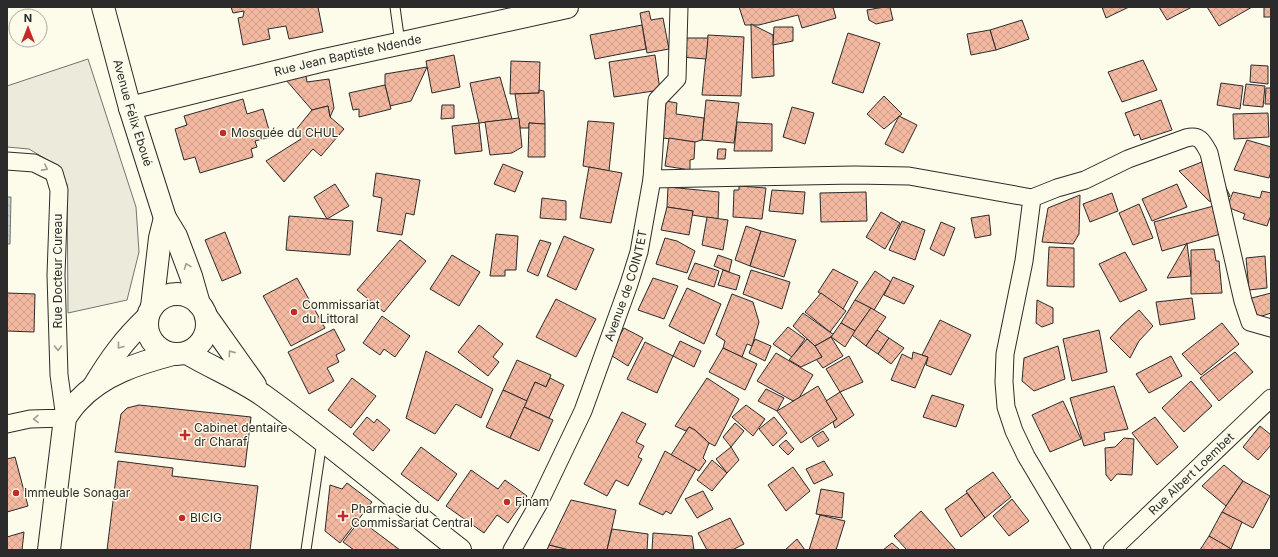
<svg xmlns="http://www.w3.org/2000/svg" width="1278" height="557" viewBox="0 0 1278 557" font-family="Inter,sans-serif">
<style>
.parking{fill:#eceadb;stroke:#74746e}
.water{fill:url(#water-waves);stroke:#74746e}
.building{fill:url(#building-cross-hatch);stroke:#2b2b2b}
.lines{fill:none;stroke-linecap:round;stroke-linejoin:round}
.lane-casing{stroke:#2b2b2b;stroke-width:11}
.street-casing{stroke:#2b2b2b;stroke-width:19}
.secondary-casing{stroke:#2b2b2b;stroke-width:24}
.lane{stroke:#fdfbea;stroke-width:9}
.street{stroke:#fdfbea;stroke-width:17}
.secondary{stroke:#fdfbea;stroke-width:22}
.oneway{stroke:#9e9d94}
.poi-dot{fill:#c62828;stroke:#fdfbea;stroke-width:1.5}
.labels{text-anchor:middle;stroke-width:3;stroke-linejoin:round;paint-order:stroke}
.street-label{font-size:12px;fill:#2b2b2b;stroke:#fdfbea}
.poi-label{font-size:12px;fill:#2b2b2b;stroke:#fdfbea;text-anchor:start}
</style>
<defs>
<pattern id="water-waves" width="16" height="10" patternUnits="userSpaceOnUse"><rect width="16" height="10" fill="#c7d0d0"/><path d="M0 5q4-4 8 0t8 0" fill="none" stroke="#abb3b3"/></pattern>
<pattern id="building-cross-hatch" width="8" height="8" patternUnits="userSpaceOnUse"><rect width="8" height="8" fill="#f2b8a0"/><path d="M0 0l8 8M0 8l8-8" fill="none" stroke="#d09e8a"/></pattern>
</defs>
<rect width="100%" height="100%" fill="#fdfbea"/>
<polygon class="parking" points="88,59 136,207 139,252 127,300 68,313 67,184 49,161 29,149 7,147 7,86"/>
<polygon class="water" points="7,197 11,197 10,244 7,244"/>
<g class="building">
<polygon points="231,7 318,7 323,32 289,39 286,26 268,29 270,39 243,45 238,18 243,17 244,11 233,13"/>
<polygon points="739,7 833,7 836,18 802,28 798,15 759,25 745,25"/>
<polygon points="884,7 890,7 893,20 876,24 869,20 867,10"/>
<polygon points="1102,7 1129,7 1106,18"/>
<polygon points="1159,7 1192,7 1167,20"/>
<polygon points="1207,7 1252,7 1219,26"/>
<rect x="1264" y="7" width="7" height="10"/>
<polygon points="649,11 651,20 663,18 669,49 647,53 640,13"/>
<polygon points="1022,20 1029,39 996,50 990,30"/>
<polygon points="751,24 773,35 774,76 752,78"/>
<polygon points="642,25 646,49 595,59 590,35"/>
<polygon points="774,27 793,27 793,41 773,45"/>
<polygon points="990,30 996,50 971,55 967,34"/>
<polygon points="848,33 880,43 863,93 832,83"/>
<polygon points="708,35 744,37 741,96 702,95"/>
<polygon points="683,38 708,38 706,59 681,57"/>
<polygon points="454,55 460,87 432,93 426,61"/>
<polygon points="655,55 660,90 614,97 609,62"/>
<polygon points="1143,60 1157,90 1122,102 1108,72"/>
<polygon points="511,61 540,62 539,93 510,94"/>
<polygon points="1251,65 1268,66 1268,84 1250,82"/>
<polygon points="427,67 411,101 390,106 385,85 385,74"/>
<polygon points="306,76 307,82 329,79 334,108 330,117 328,106 312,110 286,80"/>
<polygon points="500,77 512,119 479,123 470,83"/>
<polygon points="1221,83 1243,86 1240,109 1217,105"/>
<polygon points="1246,84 1265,86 1263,107 1243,105"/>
<polygon points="385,85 391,109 359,117 359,109 353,110 349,93"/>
<polygon points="1266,88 1271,88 1271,104 1265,104"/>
<polygon points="539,90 544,91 545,124 529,123 529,128 520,128 515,94 539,93"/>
<polygon points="884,96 902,114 884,129 867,114"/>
<polygon points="243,99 247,114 263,109 271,137 255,141 257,147 251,149 253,157 200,173 195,157 184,160 175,129 187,125 184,116"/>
<polygon points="706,100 739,103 734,143 702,140"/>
<polygon points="1161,100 1172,130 1141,140 1139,134 1134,136 1125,113"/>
<polygon points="666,101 677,103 676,114 704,118 702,140 695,142 663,138"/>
<polygon points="442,105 454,105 454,118 441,119"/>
<polygon points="328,106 330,117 344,129 321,156 313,149 284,182 266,161 301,139 295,131 312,110"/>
<polygon points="792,107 814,113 805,144 783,137"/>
<polygon points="1268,113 1269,137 1234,139 1233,114"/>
<polygon points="899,116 917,125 903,153 885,144"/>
<polygon points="519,118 522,147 512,153 490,155 485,122"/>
<polygon points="588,121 614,123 609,171 583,166"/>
<polygon points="737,122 772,124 772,151 734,151"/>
<polygon points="479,123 482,151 455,154 452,126"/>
<polygon points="529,123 545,124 545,157 528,157"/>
<polygon points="669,138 695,142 694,159 690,160 690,170 665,166"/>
<polygon points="1247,140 1271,147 1271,171 1269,178 1234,170"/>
<polygon points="718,149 726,149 725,159 717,159"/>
<polygon points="1212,158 1230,196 1221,204 1209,201 1179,171"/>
<polygon points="503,164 523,172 515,192 494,184"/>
<polygon points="589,167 622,173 611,223 580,218"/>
<polygon points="376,173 420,180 414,215 406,213 402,235 377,231 382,198 373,196"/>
<polygon points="335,184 349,206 327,219 314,197"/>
<polygon points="1177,184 1187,207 1152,221 1142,199"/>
<polygon points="739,186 766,188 762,219 733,217 734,190 739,190"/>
<polygon points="668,187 719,192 718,219 692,215 693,211 667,207"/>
<polygon points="772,190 805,192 803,214 769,211"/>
<polygon points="1262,191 1271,193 1271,215 1267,226 1243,219 1245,214 1227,207 1233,192 1260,198"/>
<polygon points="866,192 867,221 821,222 820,193"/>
<polygon points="1112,193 1118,211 1090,222 1083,204"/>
<polygon points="1080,195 1079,234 1073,244 1042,242 1048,208"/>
<polygon points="542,198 566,201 566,220 540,218"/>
<polygon points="1139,204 1153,238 1133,245 1119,213"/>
<polygon points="1221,204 1224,233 1162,251 1154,222"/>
<polygon points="667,207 693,211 689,235 661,230"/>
<polygon points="881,212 900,223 885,249 866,237"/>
<polygon points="989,215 991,235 975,238 971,218"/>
<polygon points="289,216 353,221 350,255 286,250"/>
<polygon points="707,217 728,220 723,250 702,245"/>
<polygon points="902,221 925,230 915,260 889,250"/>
<polygon points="941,222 955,228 944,256 930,249"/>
<polygon points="746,226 761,231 750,266 735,260"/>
<polygon points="761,231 796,240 784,277 750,266"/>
<polygon points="225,232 241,273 222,281 205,240"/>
<polygon points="496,234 518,236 516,270 505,270 505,276 490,276"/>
<polygon points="564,236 594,249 576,290 547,276"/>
<polygon points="665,238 677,241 695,251 687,273 656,264"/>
<polygon points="400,240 426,261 384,312 357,290"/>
<polygon points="540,240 551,243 538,276 527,271"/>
<polygon points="1187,243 1191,276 1167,278"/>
<polygon points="1049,247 1074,248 1074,287 1047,286"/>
<polygon points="1214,249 1216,261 1219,261 1222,293 1191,294 1191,250"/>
<polygon points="1125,252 1147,290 1120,302 1099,264"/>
<polygon points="452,255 480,272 459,306 430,289"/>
<polygon points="718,255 732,260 729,272 714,266"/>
<polygon points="1265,256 1267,288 1249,290 1246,258"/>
<polygon points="695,263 719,271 714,287 688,279"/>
<polygon points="833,269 858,282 843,309 818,292"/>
<polygon points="723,270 740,276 736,290 718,285"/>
<polygon points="751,270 790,282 782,309 743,294"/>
<polygon points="875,271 891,282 874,310 855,300"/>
<polygon points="893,277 914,286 904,304 884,295"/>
<polygon points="297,278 325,328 291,346 263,296"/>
<polygon points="653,278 678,286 664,319 638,310"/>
<polygon points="687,288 721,304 704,344 669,326"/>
<polygon points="7,293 35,294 34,332 7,331"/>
<polygon points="821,293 846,311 830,332 805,312"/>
<polygon points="1271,293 1271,313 1253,319 1248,299"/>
<polygon points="732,294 753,302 759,322 752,346 747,344 742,357 723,348 725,341 716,335"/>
<polygon points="1192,298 1195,319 1160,325 1156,302"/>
<polygon points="556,299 596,319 576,357 536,337"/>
<polygon points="855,300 871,308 855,331 841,323"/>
<polygon points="1037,300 1053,308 1053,323 1042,327 1036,323"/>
<polygon points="871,308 886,317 866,346 852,335"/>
<polygon points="1139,310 1153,326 1139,341 1130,358 1110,338 1124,323"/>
<polygon points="803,313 834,335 815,346 793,326"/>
<polygon points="382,316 410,336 395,357 384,349 380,355 363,343"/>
<polygon points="940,320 971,335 951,375 926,365 928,357 922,355"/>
<polygon points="841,323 855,331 845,347 831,337"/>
<polygon points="1222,323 1239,344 1201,375 1182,354"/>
<polygon points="479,325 503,344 493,357 499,362 488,376 458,352"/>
<polygon points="788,327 805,339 792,357 773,344"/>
<polygon points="624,328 643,338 628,366 609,354"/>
<polygon points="334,329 345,350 336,355 339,362 327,368 334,381 309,394 288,352"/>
<polygon points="877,330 889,338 878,354 866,346"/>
<polygon points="1099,330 1107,372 1072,381 1063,339"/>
<polygon points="831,337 843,356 823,368 816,359 822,357 815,346"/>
<polygon points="889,338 904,348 891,364 878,354"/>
<polygon points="755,339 771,346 765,361 749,353"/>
<polygon points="807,339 815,346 822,357 801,367 789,360"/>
<polygon points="680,341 701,351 694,367 673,356"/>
<polygon points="645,342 673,356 657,393 627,379"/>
<polygon points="1058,346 1065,379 1034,391 1022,381 1024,358"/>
<polygon points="723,348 757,364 745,390 709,372"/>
<polygon points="426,351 493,389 481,418 456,404 435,434 406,418"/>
<polygon points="913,352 928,357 915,388 891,380 902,354 912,359"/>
<polygon points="1235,352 1253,372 1219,401 1200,378"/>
<polygon points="776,353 813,375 799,398 793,401 757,381"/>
<polygon points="849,356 863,382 840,392 826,369"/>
<polygon points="1171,356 1182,376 1149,393 1136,374"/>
<polygon points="517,360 551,375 546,387 535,382 527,401 503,390"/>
<polygon points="352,378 376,396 351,428 328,410"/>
<polygon points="550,378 564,385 549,418 524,407 535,382 546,387"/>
<polygon points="707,378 739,399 715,446 709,443 695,430 689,427 686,431 675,426"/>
<polygon points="1191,381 1212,406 1184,432 1162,408"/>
<polygon points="818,386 837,419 801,443 777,411"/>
<polygon points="1114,386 1128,429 1104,433 1105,440 1084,446 1070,398"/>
<polygon points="766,389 784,398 777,411 758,401"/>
<polygon points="503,390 527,401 510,438 486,427"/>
<polygon points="840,392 854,415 835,428 833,422 837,419 826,401"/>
<polygon points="932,395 964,405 956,427 923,417"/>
<polygon points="1063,401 1081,439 1050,452 1032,415"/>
<polygon points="139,405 251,417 245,467 115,452 121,414 127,408"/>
<polygon points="746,405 765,419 753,436 732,417"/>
<polygon points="524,407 553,420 539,451 510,438"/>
<polygon points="622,412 646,424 636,442 644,446 638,457 642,459 628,486 616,480 607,496 584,484"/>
<polygon points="367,417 374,423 377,419 390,430 373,451 353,434"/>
<polygon points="774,417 787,433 773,446 759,429"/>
<polygon points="1155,417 1178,447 1157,465 1132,433"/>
<polygon points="735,423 744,431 731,447 723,437"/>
<polygon points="1260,426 1271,435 1271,445 1258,460 1243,447"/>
<polygon points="689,427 695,430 709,443 703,458 706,461 699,471 671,455"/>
<polygon points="823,431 829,440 818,447 812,438"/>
<polygon points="1124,438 1134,439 1132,475 1117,474 1111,481 1106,475 1105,448 1115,447"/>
<polygon points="786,440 794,449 788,455 779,446"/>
<polygon points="421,447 457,474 438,501 401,474"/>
<polygon points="731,447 739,460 727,473 716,459"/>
<polygon points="665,451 696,469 671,514 666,511 663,515 639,504"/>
<polygon points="15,457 28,506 7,512 7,459"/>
<polygon points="712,460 727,473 712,491 697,480"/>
<polygon points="118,461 173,468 172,476 258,486 250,550 107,550"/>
<polygon points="824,461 833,475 814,484 806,469"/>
<polygon points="1224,465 1243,481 1226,506 1202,486"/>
<polygon points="793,467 810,491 786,511 768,485"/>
<polygon points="471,470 498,489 505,480 527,496 508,523 497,515 484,533 446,506"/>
<polygon points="993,472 1011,497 985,518 966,491"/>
<polygon points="1243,481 1270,496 1253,528 1222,512"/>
<polygon points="347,483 372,502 340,543 325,531 330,485 342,489"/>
<polygon points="821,489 844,493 842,518 816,514"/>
<polygon points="703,491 713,509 697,518 685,499"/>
<polygon points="967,493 985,518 961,537 945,509"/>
<polygon points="1012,499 1029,521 1009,536 993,516"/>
<polygon points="571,500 616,510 607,550 569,550 549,545"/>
<polygon points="921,511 956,550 907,550 894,536"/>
<polygon points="1222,512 1242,522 1231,549 1209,536"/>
<polygon points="820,515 845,521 836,550 809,550"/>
<polygon points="730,518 744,544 732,550 707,550 698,533"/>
<polygon points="360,520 400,550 354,550 343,542"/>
<polygon points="612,529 648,534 647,550 607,550"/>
<polygon points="24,532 22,550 7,550 7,537"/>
<polygon points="653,533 692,536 694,550 652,550"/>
<polygon points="1209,536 1228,547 1232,550 1200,550"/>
<polygon points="797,539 805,550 785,550"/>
<polygon points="892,543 900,550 883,550"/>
<polygon points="549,545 569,550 547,550"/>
</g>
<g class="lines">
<g class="lane-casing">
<g id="lane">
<polyline points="395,7 400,43"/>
<polyline points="306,550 322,441"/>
</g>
</g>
<g class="street-casing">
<g id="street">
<polyline points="7,161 34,163 54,173 59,190 56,275 59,375 65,418 30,419 7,424"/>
<path d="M652 179 854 175 909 176 1032 198 1057 188 1085 180 1128 159 1186 138C1200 134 1203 142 1209 153L1243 301 1250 322 1271 328"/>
<polyline points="1032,198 1024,261 1005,354 1004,382 1006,407 1014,431 1026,456 1082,550"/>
<path id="s1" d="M512 550 539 503 583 411 629 284 639 252 652 179 657 100 677 79 679 7"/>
<path id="s2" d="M1112 550 1271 398"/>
</g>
</g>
<g class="secondary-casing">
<g id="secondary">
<path id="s3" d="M103 7 130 108 165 218 176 236 191 276 199 304"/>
<path id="s4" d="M130 108 320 61 567 7"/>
<circle cx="177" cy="324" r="30"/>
<polyline points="152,307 160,238 165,218"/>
<polyline points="206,316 255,385"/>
<path d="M187 353C212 368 240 379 264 396 331 444 395 499 460 550"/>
<path d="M94 386C111 358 124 340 147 318"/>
<path d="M49 550 65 418C69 412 73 406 78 401 103 374 139 363 173 354"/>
</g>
</g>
<use href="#lane" class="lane"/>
<use href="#street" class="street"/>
<use href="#secondary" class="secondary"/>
</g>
<defs><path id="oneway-chevron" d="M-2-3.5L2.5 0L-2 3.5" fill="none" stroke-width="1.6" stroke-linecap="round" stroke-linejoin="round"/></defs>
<g class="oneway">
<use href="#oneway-chevron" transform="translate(45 168) rotate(28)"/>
<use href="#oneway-chevron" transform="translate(187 266) rotate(-111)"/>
<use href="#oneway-chevron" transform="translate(120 346) rotate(128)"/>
<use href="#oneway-chevron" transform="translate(58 348) rotate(89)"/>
<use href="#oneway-chevron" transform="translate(231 353) rotate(-125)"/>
<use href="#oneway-chevron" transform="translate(36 419) rotate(178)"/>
</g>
<g class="poi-dot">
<circle cx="223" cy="133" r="4"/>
<circle cx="294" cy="312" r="4"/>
<path d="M183 429h4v4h4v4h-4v4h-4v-4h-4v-4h4z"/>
<circle cx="16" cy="493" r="4"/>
<circle cx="507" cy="502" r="4"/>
<path d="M341 510h4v4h4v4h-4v4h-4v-4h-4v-4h4z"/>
<circle cx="182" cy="518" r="4"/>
</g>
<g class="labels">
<g class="street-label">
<text dy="4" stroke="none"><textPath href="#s4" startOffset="224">Rue Jean Baptiste Ndende</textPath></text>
<text dy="4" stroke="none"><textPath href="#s3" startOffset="110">Avenue Félix Eboué</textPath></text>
<text transform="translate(58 271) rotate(-90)" y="4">Rue Docteur Cureau</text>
<text dy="4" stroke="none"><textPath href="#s1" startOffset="289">Avenue de COINTET</textPath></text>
<text dy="4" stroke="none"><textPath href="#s2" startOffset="110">Rue Albert Loembet</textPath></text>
</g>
<g class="poi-label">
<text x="231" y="137">Mosquée du CHUL</text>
<text x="302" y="309">Commissariat<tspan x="302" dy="14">du Littoral</tspan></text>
<text x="194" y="432">Cabinet dentaire<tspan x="194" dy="14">dr Charaf</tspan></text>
<text x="24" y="497">Immeuble Sonagar</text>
<text x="515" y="506">Finam</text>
<text x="351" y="513">Pharmacie du<tspan x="351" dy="14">Commissariat Central</tspan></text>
<text x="190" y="522">BICIG</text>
</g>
</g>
<rect width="1278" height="557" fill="none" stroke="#2b2b2b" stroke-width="16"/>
<g transform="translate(28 28)"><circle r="19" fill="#fdfbea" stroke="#a9a89e"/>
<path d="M0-3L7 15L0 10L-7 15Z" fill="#c62828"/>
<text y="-6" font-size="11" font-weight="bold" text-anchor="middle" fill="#2b2b2b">N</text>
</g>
</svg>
